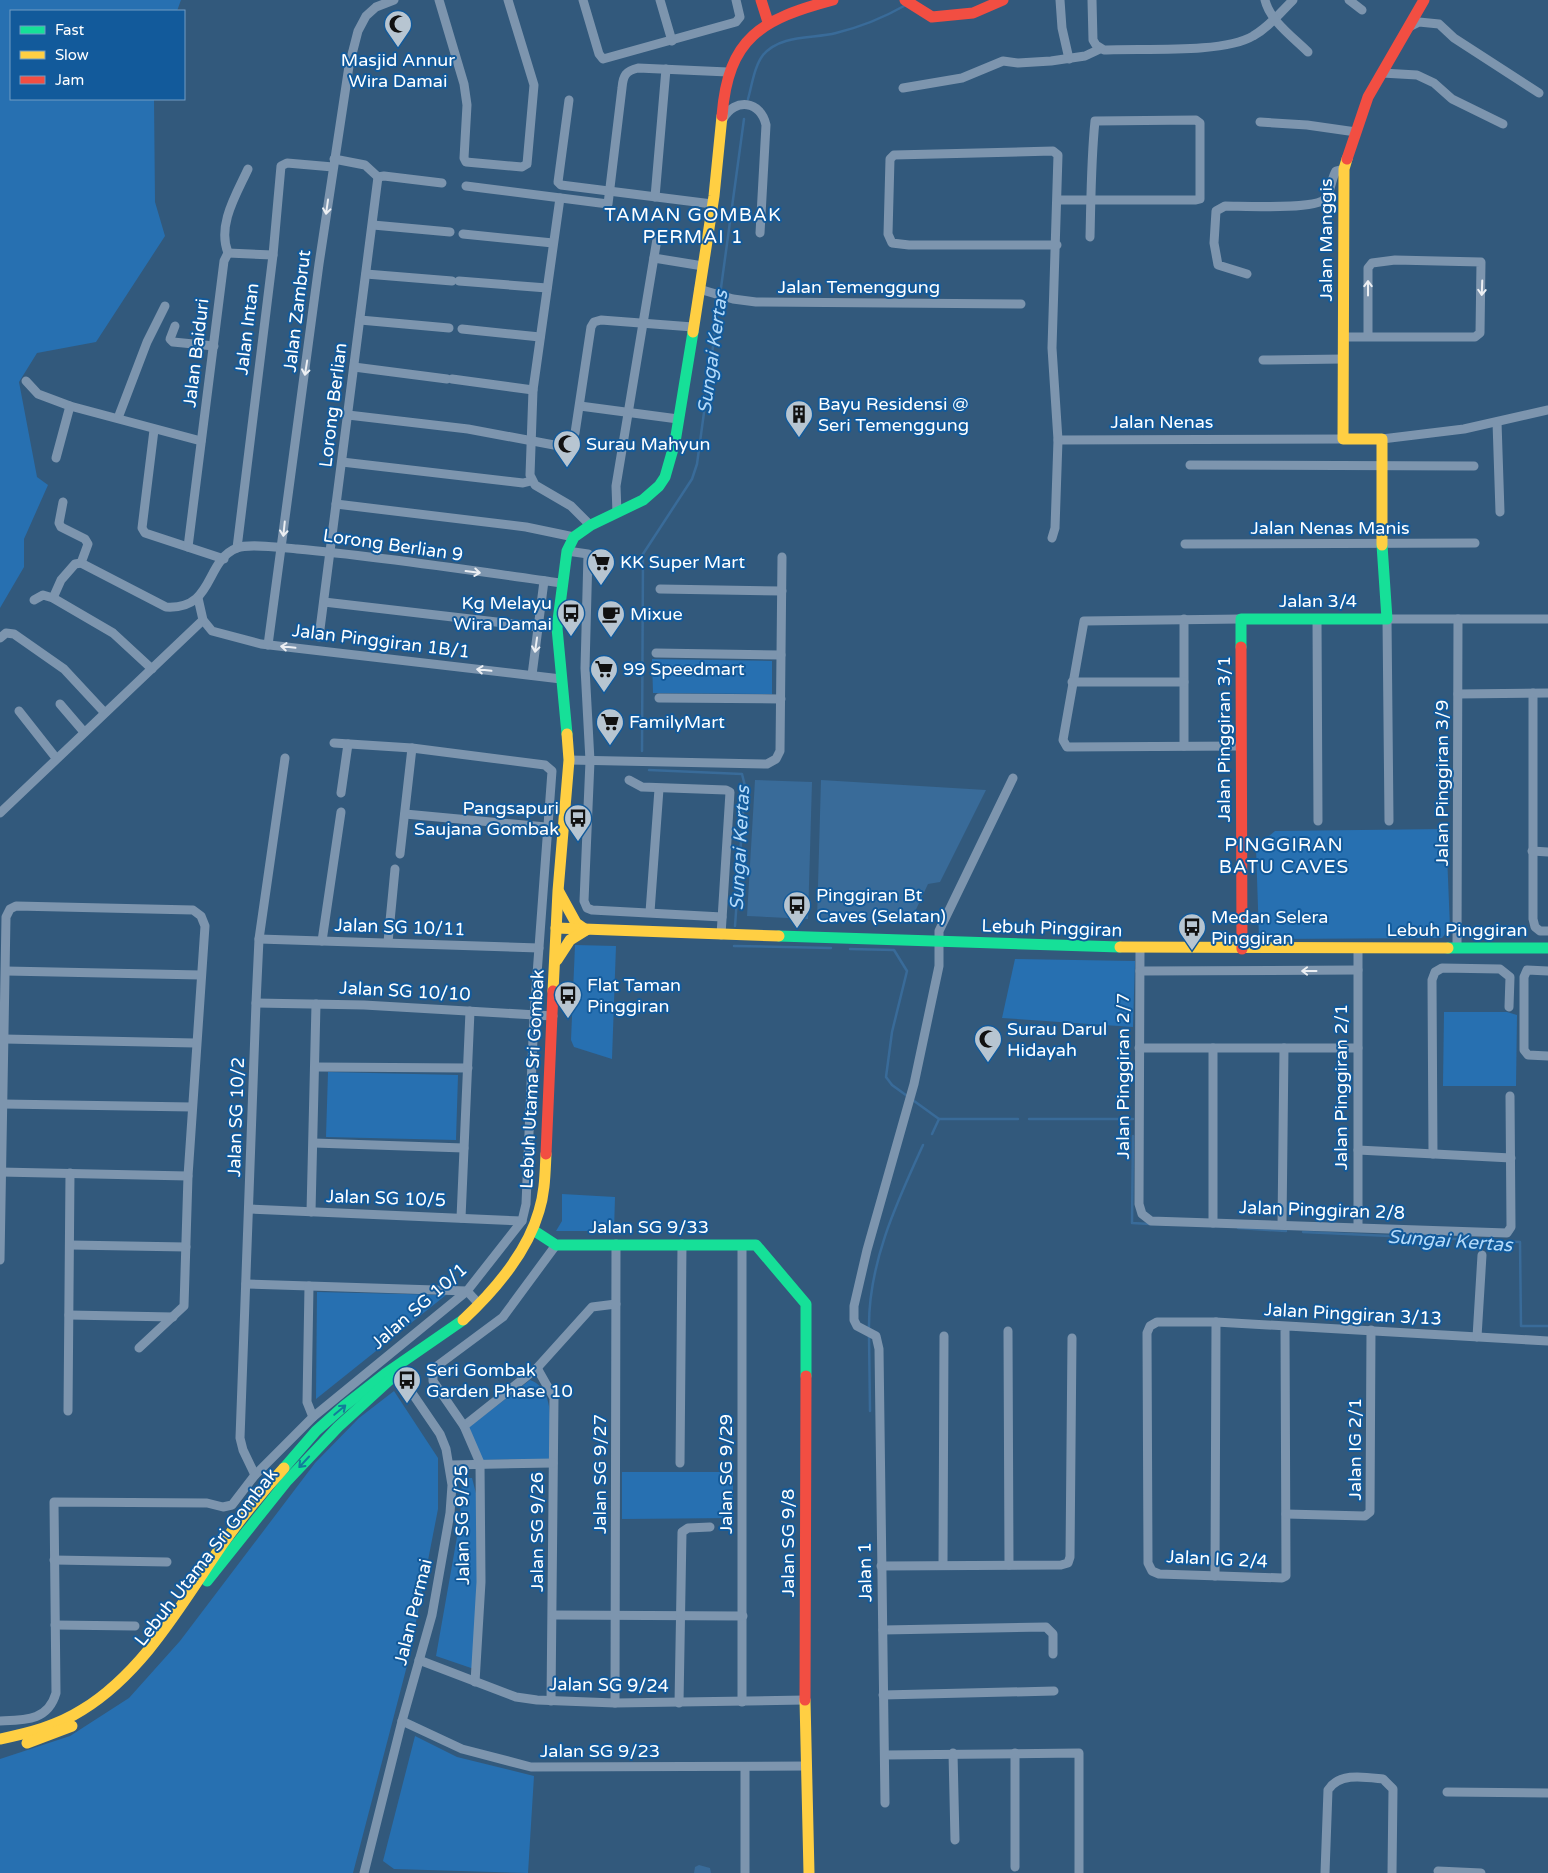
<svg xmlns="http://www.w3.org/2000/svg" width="1548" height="1873" viewBox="0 0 1548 1873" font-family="'Varela Round',sans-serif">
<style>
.green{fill:#2770b1}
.water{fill:#396b99}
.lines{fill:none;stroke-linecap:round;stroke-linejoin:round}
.stream{stroke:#396b99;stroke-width:2.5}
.street{stroke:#7d95ae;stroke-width:9}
.fast{stroke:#16e098;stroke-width:11}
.slow{stroke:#ffcf43;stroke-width:11}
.jam{stroke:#f24e42;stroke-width:11}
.oneway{stroke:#eceff3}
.oneway2{stroke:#137c9a}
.labels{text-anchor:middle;stroke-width:4;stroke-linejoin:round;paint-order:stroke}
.poi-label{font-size:18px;fill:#fff;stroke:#125a9b;text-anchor:start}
.street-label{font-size:18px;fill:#fff;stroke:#125a9b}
.neighbourhood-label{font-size:19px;letter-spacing:1px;fill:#fff;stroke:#125a9b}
.water-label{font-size:19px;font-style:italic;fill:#b3dafa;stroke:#125a9b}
</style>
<rect width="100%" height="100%" fill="#32597c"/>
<g class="green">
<polygon points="0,0 181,0 177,11 11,11 11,99 154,99 155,202 165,236 96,342 37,353 19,382 37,477 48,485 24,539 24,567 0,608"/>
<polygon points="652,659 772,661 772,694 653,693"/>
<polygon points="1446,829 1450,928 1442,938 1259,939 1256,847 1275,831"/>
<polygon points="575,945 616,946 612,1059 574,1047 571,1040"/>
<polygon points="1015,959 1135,961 1133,1027 1002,1018"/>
<polygon points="1444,1012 1507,1012 1517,1015 1516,1086 1443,1086"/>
<polygon points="328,1072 458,1075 456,1140 326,1137"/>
<polygon points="562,1194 615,1197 614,1231 556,1231 562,1221"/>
<polygon points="317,1292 446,1295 316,1399"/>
<path d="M530 1380C558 1390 549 1434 549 1459L481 1460 469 1427Z"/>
<polygon points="394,1391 438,1458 438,1509 409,1658 353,1873 0,1873 0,1759 70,1736 129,1698 180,1641 315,1463 359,1418"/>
<polygon points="622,1472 733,1472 733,1518 622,1519"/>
<polygon points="462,1478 472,1478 477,1497 477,1610 474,1669 436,1656 460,1520"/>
<polygon points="415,1736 457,1757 534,1776 528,1873 394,1869 383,1861"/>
</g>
<g class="water">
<polygon points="755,780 812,782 808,919 747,916"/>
<polygon points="821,780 986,790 940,882 928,884 911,920 817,920"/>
<polygon points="699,1865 710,1868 711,1873 694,1873 695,1867"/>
</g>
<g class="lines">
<g class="stream">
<path d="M748 99C752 85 754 67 763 55 781 34 813 39 836 33 860 27 883 18 904 6"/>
<polyline points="642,751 643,554 692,479 697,464 744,119"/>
<polyline points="649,770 742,774 745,786 735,926"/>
<polyline points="734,946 831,948"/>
<polyline points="850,949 894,950 907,971 892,1032 886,1077 892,1085 939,1119 1018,1119"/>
<polyline points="1029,1119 1133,1119"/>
<polyline points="932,1134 939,1119"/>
<polyline points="1133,1136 1132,1223 1150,1224"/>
<polyline points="1238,1228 1286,1231"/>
<polyline points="1303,1232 1520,1242 1521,1326 1548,1326"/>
<path d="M869 1329C868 1264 896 1204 923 1145"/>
<polyline points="869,1335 870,1411"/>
</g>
<g class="street">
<polyline points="439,0 464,84 467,105 464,158 466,162 522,167 527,164 534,85 508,0"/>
<polyline points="583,0 599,54 603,59 736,22 740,17 736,0"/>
<polyline points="660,0 672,41"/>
<polyline points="1060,0 1062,28 1069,59"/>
<path d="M1092 0 1093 40 1096 45 1104 50C1141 48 1223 54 1253 36 1269 27 1280 13 1293 0"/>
<path d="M1265 0C1270 21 1293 37 1308 52"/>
<polyline points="1349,0 1362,10"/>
<polyline points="1409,27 1419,22 1439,24 1454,38 1539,93"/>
<polyline points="1382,73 1417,75 1434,83 1452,99 1503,124"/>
<polyline points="903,88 962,78 1003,61 1018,63 1051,61 1085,56 1100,49"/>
<polyline points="569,100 558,182 561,185 712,204"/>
<path d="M723 119C735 97 761 101 766 125L760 233"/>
<polyline points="1260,122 1307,125 1356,132"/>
<polyline points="334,159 365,165 378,177"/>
<polyline points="378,177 384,176 442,183"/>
<path d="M466 186 608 204 622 88C623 75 626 71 638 68L728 72"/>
<polyline points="655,197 666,69"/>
<polyline points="560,198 533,390 530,475 535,485 571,506 590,525"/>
<path d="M1058 200H1196L1200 199V123L1196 120 1095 121C1091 160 1091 198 1090 237"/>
<polyline points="373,225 450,232"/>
<polyline points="463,234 553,243"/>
<polyline points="228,253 273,255"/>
<polyline points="654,258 703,266"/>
<polyline points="366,274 452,281"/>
<path d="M1247 274 1218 265 1214 243 1216 211 1225 206C1243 206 1314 210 1325 199 1331 192 1331 179 1336 171L1344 169"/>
<polyline points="459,281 547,288"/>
<polyline points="699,289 733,299 756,302 1021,304"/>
<polyline points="360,320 449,328"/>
<polyline points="175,326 170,339 173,342 214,346"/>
<polyline points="462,329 540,337"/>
<polyline points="1343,337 1475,337 1480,333 1481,262 1395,260 1372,263 1368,268 1368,337"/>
<polyline points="1263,360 1343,359"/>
<polyline points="354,367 447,379"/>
<polyline points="452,379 533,390"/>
<polyline points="26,381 38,394 70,406"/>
<polyline points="580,406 678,419"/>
<polyline points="348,415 468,429 554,445 569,443 575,433 591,327 594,322 601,320 693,327"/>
<polyline points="118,418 147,342 165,306"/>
<polyline points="1497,422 1500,512"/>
<polyline points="154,430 142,528 145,533 224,559"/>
<polyline points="1382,439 1464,429 1548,410"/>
<polyline points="1058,440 1343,439"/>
<polyline points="56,458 70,406 201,441"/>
<polyline points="342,462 523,483 531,481"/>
<polyline points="1190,465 1474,466"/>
<polyline points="63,502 59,523 61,527 85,539 88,544 81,563"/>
<polyline points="336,504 526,527 574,537"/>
<polyline points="617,513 616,486 657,239"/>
<polyline points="1052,538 1055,528 1058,440 1052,348 1058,155 1053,151 894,155 890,159 888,234 892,243 909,245 1057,245"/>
<polyline points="1185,544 1475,543"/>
<path d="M188 547 224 261 228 253C217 225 236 195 248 169"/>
<polyline points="237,548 273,255 281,166 287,163 333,167"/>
<polyline points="567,551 588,554 585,668 590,761 584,901 587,908 592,910 722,917"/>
<polyline points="660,589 782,591"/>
<path d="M53 598 61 580 75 564 81 563 166 607C215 610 204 561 237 548 249 543 284 548 297 549 386 557 474 571 561 583"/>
<polyline points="198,598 203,620 212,631 261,644 561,679"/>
<polyline points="34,600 43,595 53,598 113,633 152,669"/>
<polyline points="324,602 539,627"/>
<polyline points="1184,619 1184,746"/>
<polyline points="1241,619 1084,621 1063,740 1067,747 1241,746"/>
<polyline points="1317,619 1318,821"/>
<polyline points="319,637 378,177"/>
<polyline points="0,638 6,633 14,634 64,669 104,712"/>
<polyline points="268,645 319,264 349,66 358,31 366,16 376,7 394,0"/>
<polyline points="656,653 781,655"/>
<polyline points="532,675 544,581"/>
<polyline points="1072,682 1184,682"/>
<polyline points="1533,693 1533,919 1535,927 1540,931 1548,931"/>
<polyline points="1458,694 1548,693"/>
<polyline points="659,698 781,699"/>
<polyline points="60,704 84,732"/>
<polyline points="19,711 56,758"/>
<polyline points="569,760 767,764 776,759 780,751 782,557"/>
<polyline points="629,780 642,787 726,790 730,792 721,935"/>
<polyline points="341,793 348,744"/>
<polyline points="0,813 203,620"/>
<polyline points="405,814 546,827"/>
<polyline points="1389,821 1387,619 1548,619"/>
<polyline points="1532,851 1548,852"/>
<polyline points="400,854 412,748"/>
<polyline points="650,912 659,789"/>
<polyline points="259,939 539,948"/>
<polyline points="322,941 341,812"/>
<polyline points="388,942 395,869"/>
<polyline points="1140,948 1139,1204 1142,1214 1151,1221 1507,1233 1511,1227 1510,1096"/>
<polyline points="1457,948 1458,619"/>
<polyline points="6,971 201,975"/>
<polyline points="1140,971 1358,970"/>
<polyline points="1548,971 1527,970 1524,977 1524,1050 1528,1055 1548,1056"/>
<polyline points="256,1003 364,1005 553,1016"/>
<polyline points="4,1039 195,1043"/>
<polyline points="1139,1048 1358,1048"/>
<polyline points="1213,1048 1213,1223"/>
<polyline points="316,1067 468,1068"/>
<polyline points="3,1104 192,1107"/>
<polyline points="314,1143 464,1148"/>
<polyline points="1358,1150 1511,1158"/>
<polyline points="1433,1154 1432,980 1435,972 1442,968 1500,969 1510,977 1509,1007"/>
<polyline points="0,1172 188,1176"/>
<polyline points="249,1209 522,1221"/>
<polyline points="311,1212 316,1004"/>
<polyline points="461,1218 470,1011"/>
<polyline points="1282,1225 1284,1048"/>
<polyline points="1358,1227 1358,948"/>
<polyline points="70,1245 186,1247"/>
<polyline points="742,1245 742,1702"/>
<polyline points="0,1260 6,917 10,909 16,906 193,910 201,916 205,926 188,1176 184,1306 139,1348"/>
<polyline points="246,1284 467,1291 479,1304"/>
<polyline points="309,1286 307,1402 313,1417"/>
<polyline points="69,1315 173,1317"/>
<polyline points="1285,1327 1286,1576 1282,1578 1159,1574 1152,1571 1148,1563 1147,1333 1150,1326 1157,1322 1216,1322 1548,1341"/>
<polyline points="1008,1331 1009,1565"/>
<polyline points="1477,1337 1482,1255"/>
<polyline points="537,1368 554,1398 551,1701"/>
<polyline points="68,1411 70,1173"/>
<polyline points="464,1426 537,1368 592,1307 616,1304"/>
<polyline points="680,1463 682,1244"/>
<polyline points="450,1465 553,1463"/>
<polyline points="255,1475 243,1450 240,1438 256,1003 259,939 285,758"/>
<polyline points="1286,1514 1365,1516 1370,1512 1371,1330"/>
<polyline points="54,1560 167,1562"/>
<polyline points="943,1565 944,1336"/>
<polyline points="881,1566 1061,1565 1068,1563 1070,1557 1072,1338"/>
<polyline points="1215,1576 1216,1322"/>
<polyline points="553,1615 743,1616"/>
<polyline points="55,1625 135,1626"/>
<polyline points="883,1630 1046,1627 1053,1634 1053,1654"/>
<polyline points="419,1660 516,1697 537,1700 615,1703 805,1700"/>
<polyline points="475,1682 481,1582 480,1463 464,1426 433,1381 433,1373 437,1366 503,1317 556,1245"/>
<polyline points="883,1695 1054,1691"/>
<polyline points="615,1703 616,1244"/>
<polyline points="679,1703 682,1532 688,1528 710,1527"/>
<path d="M0 1721C25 1720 48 1721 56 1693L54 1502 207 1503 223 1507 232 1505 255 1475 313 1417 467 1291 522 1221 526 1204 534 1015 552 771 545 765 412 748 334 743"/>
<polyline points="402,1721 462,1749 531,1767 807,1766"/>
<polyline points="953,1753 955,1840"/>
<polyline points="1015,1753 1015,1867"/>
<polyline points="885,1755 1079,1753 1079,1873"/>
<polyline points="1447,1792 1548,1793"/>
<polyline points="885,1803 879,1349 876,1336 857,1326 854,1320 854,1306 867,1250 914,1084 939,966 939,931 1013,778"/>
<polyline points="1438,1871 1481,1873"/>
<polyline points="364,1873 402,1721 432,1615 450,1513 452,1485 446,1449 440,1434 395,1368"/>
<polyline points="745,1873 745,1767"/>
<path d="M1325 1873 1328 1790C1339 1772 1365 1777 1383 1779L1393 1789 1392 1873"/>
</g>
<g class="fast">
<polyline points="1241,647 1241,619 1387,619 1382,545"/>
<polyline points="567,734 557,628 567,551 574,537 591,525 643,500 659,486 665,477 675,442 693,332"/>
<polyline points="779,936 1120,947"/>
<polyline points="1448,948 1548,948"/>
<polyline points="533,1230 556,1245 756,1245 806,1304 806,1376"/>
<polyline points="284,1468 316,1431 344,1406 385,1374 463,1320"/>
<polyline points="207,1581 286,1482 338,1427 395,1375"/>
</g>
<g class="slow">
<polyline points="1347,159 1344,169 1343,439 1382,439 1382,545"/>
<polyline points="693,332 714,196 722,116"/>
<polyline points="559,892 576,923 586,930"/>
<polyline points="556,928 779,936"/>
<polyline points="1120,947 1448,948"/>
<polyline points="557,960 570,940 586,930"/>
<polyline points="553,991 558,891 569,760 567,734"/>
<path d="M463 1320C494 1291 527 1253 539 1211 545 1192 545 1173 546 1154"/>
<polyline points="805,1700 809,1873"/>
<path d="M0 1739C29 1733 57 1726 82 1710 144 1672 182 1603 222 1545 241 1518 262 1492 284 1468"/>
<polyline points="27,1743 72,1726"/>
</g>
<g class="jam">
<polyline points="761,0 768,22"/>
<polyline points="905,0 932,17 973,13 1003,0"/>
<path d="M722 116C728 37 762 19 833 0"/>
<polyline points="1347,159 1368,97 1424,0"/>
<polyline points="1241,647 1242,949"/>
<polyline points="546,1154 553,991"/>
<polyline points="805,1700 806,1376"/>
</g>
</g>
<defs><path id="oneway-shaft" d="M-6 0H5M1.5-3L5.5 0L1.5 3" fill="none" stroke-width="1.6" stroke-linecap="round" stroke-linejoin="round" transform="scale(1.25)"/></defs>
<g class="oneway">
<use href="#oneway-shaft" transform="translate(327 207) rotate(98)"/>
<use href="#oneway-shaft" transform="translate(1368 288) rotate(-90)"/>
<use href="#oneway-shaft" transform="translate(1482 288) rotate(92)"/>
<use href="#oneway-shaft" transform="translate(306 368) rotate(99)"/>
<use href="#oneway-shaft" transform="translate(284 529) rotate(96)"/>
<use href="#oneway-shaft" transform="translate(473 572) rotate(7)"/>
<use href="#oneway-shaft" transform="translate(536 645) rotate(98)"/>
<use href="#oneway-shaft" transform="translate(288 647) rotate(-174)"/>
<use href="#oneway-shaft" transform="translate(484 670) rotate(-174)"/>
<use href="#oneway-shaft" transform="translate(1309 971) rotate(180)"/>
</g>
<g class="oneway2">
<use href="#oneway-shaft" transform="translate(340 1410) rotate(-40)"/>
<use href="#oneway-shaft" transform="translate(304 1462) rotate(133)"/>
</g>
<defs>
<g id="mosque-pin" transform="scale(1.4375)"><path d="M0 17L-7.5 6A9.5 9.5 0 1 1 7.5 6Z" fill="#b7c5d1" stroke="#125a9b"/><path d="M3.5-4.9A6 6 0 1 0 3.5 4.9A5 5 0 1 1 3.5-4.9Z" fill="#111"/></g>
<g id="building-pin" transform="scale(1.4375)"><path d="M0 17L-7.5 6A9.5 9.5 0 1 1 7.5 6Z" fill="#b7c5d1" stroke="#125a9b"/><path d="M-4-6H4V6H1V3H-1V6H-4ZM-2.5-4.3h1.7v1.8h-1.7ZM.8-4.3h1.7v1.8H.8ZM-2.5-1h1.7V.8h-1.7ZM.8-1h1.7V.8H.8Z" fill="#111"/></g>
<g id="supermarket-pin" transform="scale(1.4375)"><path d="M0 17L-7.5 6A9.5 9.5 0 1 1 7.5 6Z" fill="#b7c5d1" stroke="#125a9b"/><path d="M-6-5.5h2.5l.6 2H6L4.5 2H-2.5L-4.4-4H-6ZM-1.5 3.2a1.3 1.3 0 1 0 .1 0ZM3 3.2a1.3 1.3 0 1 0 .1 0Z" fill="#111"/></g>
<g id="bus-pin" transform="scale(1.4375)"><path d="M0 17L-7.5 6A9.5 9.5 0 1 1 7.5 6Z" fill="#b7c5d1" stroke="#125a9b"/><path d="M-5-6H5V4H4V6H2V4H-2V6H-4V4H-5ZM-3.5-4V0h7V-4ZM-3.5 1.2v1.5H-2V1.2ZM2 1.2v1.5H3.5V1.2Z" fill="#111"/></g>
<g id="cafe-pin" transform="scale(1.4375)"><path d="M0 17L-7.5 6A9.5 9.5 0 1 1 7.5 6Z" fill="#b7c5d1" stroke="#125a9b"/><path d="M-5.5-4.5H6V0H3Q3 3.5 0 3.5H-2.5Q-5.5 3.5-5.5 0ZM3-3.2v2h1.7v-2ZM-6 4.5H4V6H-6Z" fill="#111"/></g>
</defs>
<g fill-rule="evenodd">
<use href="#mosque-pin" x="398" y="24"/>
<use href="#building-pin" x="799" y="414"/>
<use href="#mosque-pin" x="567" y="444"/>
<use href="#supermarket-pin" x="601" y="562"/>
<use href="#bus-pin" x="571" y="613"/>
<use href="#cafe-pin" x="611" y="614"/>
<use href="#supermarket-pin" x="604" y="669"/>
<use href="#supermarket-pin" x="610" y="722"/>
<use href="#bus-pin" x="578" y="818"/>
<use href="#bus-pin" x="797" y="905"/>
<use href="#bus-pin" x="1192" y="927"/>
<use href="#bus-pin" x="568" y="995"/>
<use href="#mosque-pin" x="988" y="1039"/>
<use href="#bus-pin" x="407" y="1380"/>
</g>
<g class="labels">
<g class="poi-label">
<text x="398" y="66" text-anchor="middle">Masjid Annur<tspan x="398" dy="21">Wira Damai</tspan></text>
<text x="818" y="410">Bayu Residensi @<tspan x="818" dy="21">Seri Temenggung</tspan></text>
<text x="586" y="450">Surau Mahyun</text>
<text x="620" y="568">KK Super Mart</text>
<text x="552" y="609" text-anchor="end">Kg Melayu<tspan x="552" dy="21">Wira Damai</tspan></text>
<text x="630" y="620">Mixue</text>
<text x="623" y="675">99 Speedmart</text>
<text x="629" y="728">FamilyMart</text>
<text x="559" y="814" text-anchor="end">Pangsapuri<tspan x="559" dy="21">Saujana Gombak</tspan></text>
<text x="816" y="901">Pinggiran Bt<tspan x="816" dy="21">Caves (Selatan)</tspan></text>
<text x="1211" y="923">Medan Selera<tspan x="1211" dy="21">Pinggiran</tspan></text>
<text x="587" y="991">Flat Taman<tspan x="587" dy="21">Pinggiran</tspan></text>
<text x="1007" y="1035">Surau Darul<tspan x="1007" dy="21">Hidayah</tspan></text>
<text x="426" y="1376">Seri Gombak<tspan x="426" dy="21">Garden Phase 10</tspan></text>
</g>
<g class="street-label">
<text transform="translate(1326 240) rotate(-90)" y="6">Jalan Manggis</text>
<text x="859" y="293">Jalan Temenggung</text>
<text transform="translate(297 311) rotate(-83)" y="6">Jalan Zambrut</text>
<text transform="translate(247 329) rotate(-83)" y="6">Jalan Intan</text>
<text transform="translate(196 353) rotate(-83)" y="6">Jalan Baiduri</text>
<text transform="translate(333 405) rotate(-83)" y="6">Lorong Berlian</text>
<text x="1162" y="428">Jalan Nenas</text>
<text x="1330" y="534">Jalan Nenas Manis</text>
<text transform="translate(393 545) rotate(8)" y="6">Lorong Berlian 9</text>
<text x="1318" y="607">Jalan 3/4</text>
<text transform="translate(381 641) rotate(7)" y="6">Jalan Pinggiran 1B/1</text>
<text transform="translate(1224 739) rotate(-90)" y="6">Jalan Pinggiran 3/1</text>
<text transform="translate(1442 783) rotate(-90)" y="6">Jalan Pinggiran 3/9</text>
<text transform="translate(400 927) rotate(2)" y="6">Jalan SG 10/11</text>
<text transform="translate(1052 928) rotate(2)" y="6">Lebuh Pinggiran</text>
<text x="1457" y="936">Lebuh Pinggiran</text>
<text transform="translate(405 991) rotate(3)" y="6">Jalan SG 10/10</text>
<text transform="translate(1123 1076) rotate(-90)" y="6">Jalan Pinggiran 2/7</text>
<text transform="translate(532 1079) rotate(-87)" y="6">Lebuh Utama Sri Gombak</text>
<text transform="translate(1341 1087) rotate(-90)" y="6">Jalan Pinggiran 2/1</text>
<text transform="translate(236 1117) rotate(-88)" y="6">Jalan SG 10/2</text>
<text transform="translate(386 1198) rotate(2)" y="6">Jalan SG 10/5</text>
<text transform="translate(1322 1210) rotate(2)" y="6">Jalan Pinggiran 2/8</text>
<text x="649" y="1233">Jalan SG 9/33</text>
<text transform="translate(419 1306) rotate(-41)" y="6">Jalan SG 10/1</text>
<text transform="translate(1353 1314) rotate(3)" y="6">Jalan Pinggiran 3/13</text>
<text transform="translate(1355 1449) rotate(-90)" y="6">Jalan IG 2/1</text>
<text transform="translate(600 1474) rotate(-90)" y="6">Jalan SG 9/27</text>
<text transform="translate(726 1474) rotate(-90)" y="6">Jalan SG 9/29</text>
<text transform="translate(462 1525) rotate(-91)" y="6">Jalan SG 9/25</text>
<text transform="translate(537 1532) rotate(-90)" y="6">Jalan SG 9/26</text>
<text transform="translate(788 1543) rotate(-90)" y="6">Jalan SG 9/8</text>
<text transform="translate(206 1557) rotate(-52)" y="6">Lebuh Utama Sri Gombak</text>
<text transform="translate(1217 1559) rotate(3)" y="6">Jalan IG 2/4</text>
<text transform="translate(865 1572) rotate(-91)" y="6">Jalan 1</text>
<text transform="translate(413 1612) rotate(-76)" y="6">Jalan Permai</text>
<text transform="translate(609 1685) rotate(1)" y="6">Jalan SG 9/24</text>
<text x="600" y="1757">Jalan SG 9/23</text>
</g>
<g class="neighbourhood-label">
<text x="693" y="221">TAMAN GOMBAK<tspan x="693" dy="22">PERMAI 1</tspan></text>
<text x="1284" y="851">PINGGIRAN<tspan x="1284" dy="22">BATU CAVES</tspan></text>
</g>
<g class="water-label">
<text transform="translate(712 352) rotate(-82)" y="7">Sungai Kertas</text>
<text transform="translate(739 848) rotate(-87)" y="7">Sungai Kertas</text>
<text transform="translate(1450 1240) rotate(4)" y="7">Sungai Kertas</text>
</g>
</g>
<rect x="10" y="10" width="175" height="90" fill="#125a9b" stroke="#719cc3"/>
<rect x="20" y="26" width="25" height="8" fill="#16e098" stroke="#719cc3"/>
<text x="55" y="35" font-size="15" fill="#ffffff">Fast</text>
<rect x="20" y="51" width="25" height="8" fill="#ffcf43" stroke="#719cc3"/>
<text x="55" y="60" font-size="15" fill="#ffffff">Slow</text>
<rect x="20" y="76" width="25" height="8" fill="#f24e42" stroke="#719cc3"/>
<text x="55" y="85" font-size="15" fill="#ffffff">Jam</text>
</svg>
